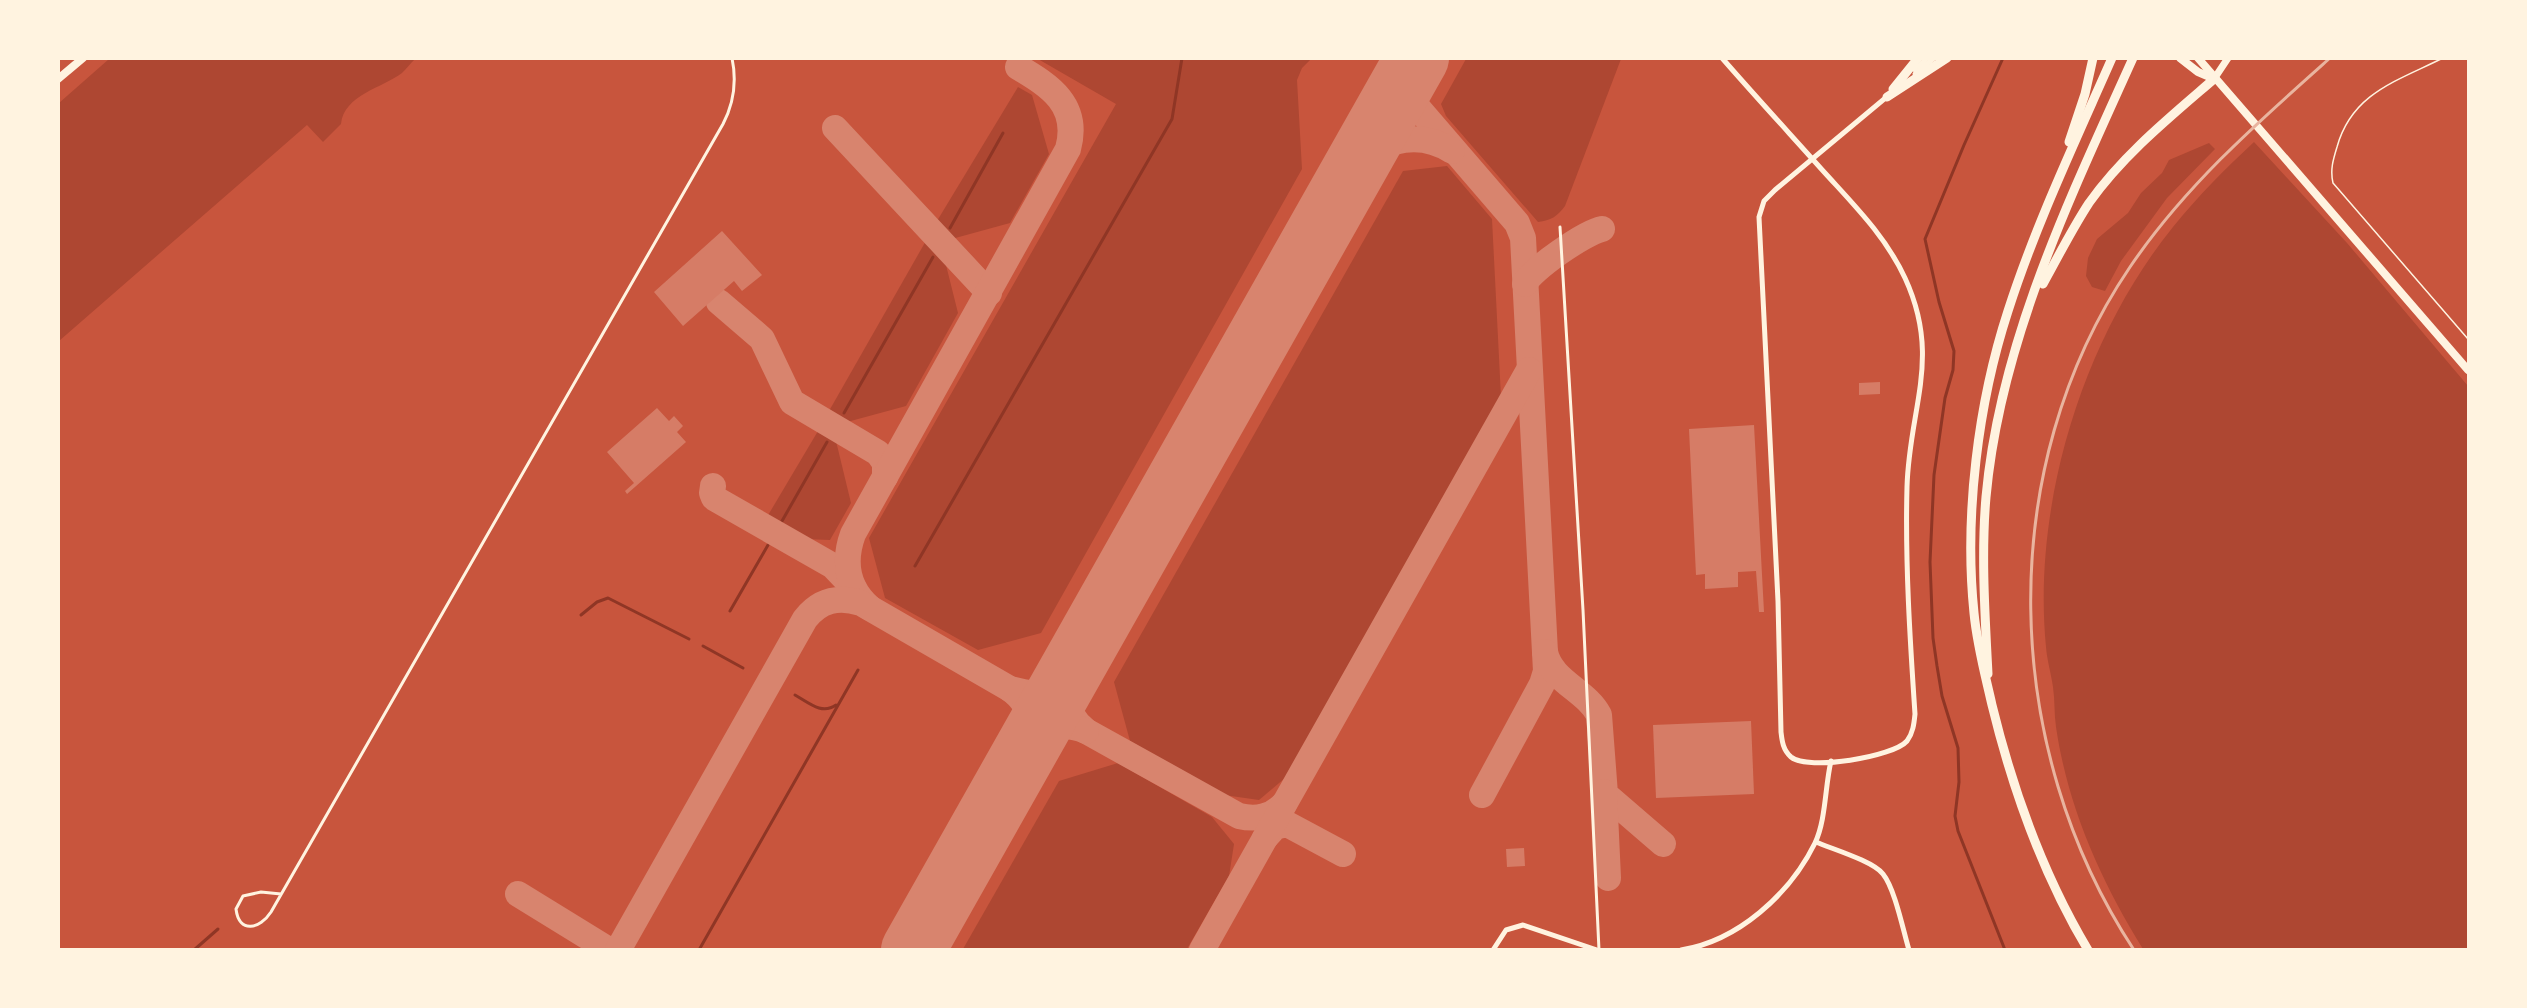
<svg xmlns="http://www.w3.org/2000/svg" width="2527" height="1008" viewBox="0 0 2527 1008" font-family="'Public Sans',sans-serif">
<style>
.green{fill:#ae4732}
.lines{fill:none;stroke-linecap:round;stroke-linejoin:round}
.stream{stroke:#8f3625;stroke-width:3}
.taxiway{stroke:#d8846e;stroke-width:26}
.runway{stroke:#d8846e;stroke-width:64}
.building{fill:#d67c66}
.path{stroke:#fff3e0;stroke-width:1.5}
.service{stroke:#fff3e0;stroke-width:3}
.minor{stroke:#fff3e0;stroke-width:5}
.tertiary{stroke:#fff3e0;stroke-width:7}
.secondary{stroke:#fff3e0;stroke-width:8}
.trunk{stroke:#fff3e0;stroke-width:9}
.rail{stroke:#e9b49f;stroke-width:3}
</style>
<rect width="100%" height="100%" fill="#c8553d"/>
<g class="green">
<path d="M109 59V58L415 59C411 63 406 69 402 73 382 88 344 95 341 124L323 142 307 125 59 341V103Z"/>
<polygon points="1038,59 1311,59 1302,68 1297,80 1302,169 1041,633 978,650 885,598 869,538 1116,104"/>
<path d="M1466 59H1621L1565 206C1557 217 1551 220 1538 222L1446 116 1441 104Z"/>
<polygon points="1018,87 1032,95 1049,154 1010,223 948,240 936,227 937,221"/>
<path d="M2254 142 2347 243 2468 386V949H2143C2101 881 2068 808 2056 727 2054 714 2055 700 2053 687 2051 673 2047 660 2046 647 2032 504 2083 338 2173 227 2198 196 2225 169 2254 142Z"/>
<polygon points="2209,143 2215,149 2167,198 2121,261 2105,291 2092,287 2086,276 2088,258 2097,239 2128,213 2141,193 2162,173 2169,160"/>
<polygon points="1447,166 1492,219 1501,397 1285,778 1259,800 1224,795 1130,741 1114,682 1403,171"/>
<polygon points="927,239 944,257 958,313 906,406 847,422 829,411"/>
<polygon points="818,431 836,441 851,503 830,540 805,539 767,517"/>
<polygon points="1118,763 1212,817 1234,844 1229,876 1187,949 963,949 1059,781"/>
</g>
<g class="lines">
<g class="stream">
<polyline points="2003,58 1964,145 1925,239 1939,302 1954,351 1953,370 1945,398 1934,475 1930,562 1933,638 1937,666 1942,696 1958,748 1959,782 1955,816 1958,831 2005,950"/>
<polyline points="950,228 1003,133"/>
<polyline points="844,413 933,257"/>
<polyline points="782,521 827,442"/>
<polyline points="915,566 1172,119 1182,58"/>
<polyline points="730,611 768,545"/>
<polyline points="581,615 597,602 608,598 689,639"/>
<polyline points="703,646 743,668"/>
<path d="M795 695C809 703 822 715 836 705"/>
<polyline points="194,950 218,929"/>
<polyline points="699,950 858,670"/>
</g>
<g class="taxiway">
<path d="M1421 58C1412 76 1410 90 1418 108L1517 223 1523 238 1546 671 1542 684 1482 795"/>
<polyline points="835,128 989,293"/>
<path d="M1344 197C1350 186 1356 174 1363 164 1384 136 1423 132 1452 151"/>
<path d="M1525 284C1530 270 1586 232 1602 229"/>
<polyline points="719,302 762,339 792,402 878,453 885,463 885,477"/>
<polyline points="713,486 712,493 714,498 833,566 853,587"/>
<path d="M870 608C847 588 843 561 853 534L1068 149C1080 105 1050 86 1018 67"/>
<path d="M1545 652C1551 681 1586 690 1599 715L1605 794 1663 844"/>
<path d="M1077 666C1064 690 1063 714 1086 731L1239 816C1257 820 1271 817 1284 804"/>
<path d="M1010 689C1033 705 1034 729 1021 752"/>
<polyline points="1604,792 1608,878"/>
<path d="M987 825C996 809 1005 792 1014 776 1031 745 1045 714 1086 731"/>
<polyline points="1265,838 1275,827 1287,824 1343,854"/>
<polyline points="518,894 609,950"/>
<path d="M618 950 805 619C820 600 838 596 861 603L1010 689 1027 693 1040 692 1062 680 1111 595"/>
<polyline points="1202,950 1529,370"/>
</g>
<polyline class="runway" points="913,950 1417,58"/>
</g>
<g class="building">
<polygon points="722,231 762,275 742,291 734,281 683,326 654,292"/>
<polygon points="1880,382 1880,394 1859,395 1859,383"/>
<polygon points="657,408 669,421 674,416 683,426 677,432 686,442 627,494 625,491 634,483 607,452"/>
<polygon points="1754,425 1764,612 1759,612 1756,571 1738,572 1738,587 1705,589 1705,574 1696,575 1689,429"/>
<polygon points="1751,721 1754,794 1656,798 1653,725"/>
<polygon points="1524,848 1525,866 1507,867 1506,849"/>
</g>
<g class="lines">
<path class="path" d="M2443 58C2397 81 2352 93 2337 147 2333 160 2330 170 2333 183L2468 339"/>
<g class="service">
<polyline points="1560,227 1583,610 1599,950"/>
<path d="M281 894 261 892 243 896 236 909C239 934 260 929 271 912L723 124C734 103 737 82 732 58"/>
</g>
<g class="minor">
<path d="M1722 58C1756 97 1791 135 1825 173 1855 206 1886 237 1905 278 1942 358 1909 408 1907 487 1905 562 1910 640 1915 714 1914 724 1913 733 1907 741 1893 757 1808 771 1791 757 1783 750 1782 741 1781 732L1778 601 1759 217 1764 201 1775 190 1889 95"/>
<polyline points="1915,70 1927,58"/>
<polyline points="1915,74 1934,58"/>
<path d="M1816 842C1832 849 1873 861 1883 874 1895 889 1903 930 1909 950"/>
<polyline points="1493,950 1506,930 1523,925 1597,950"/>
<path d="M1681 950C1738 941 1790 894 1815 843 1826 820 1825 786 1831 761"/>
</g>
<polyline class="tertiary" points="2214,79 2228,58"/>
<g class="secondary">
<polyline points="2180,58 2198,72 2212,78"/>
<polyline points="2198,58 2468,370"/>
<polyline points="58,79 83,58"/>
</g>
<g class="trunk">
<polyline points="1893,89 1918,58"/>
<polyline points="1887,97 1947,58"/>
<polyline points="2069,142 2085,94 2093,58"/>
<path d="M2043 284C2058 257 2072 229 2089 203 2123 155 2170 117 2214 79"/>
<path d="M1988 674C1985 615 1981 555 1986 497 2000 342 2070 198 2133 58"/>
<path d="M2088 950C2042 873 2013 791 1992 705 1985 674 1977 645 1974 613 1964 516 1978 403 2008 311 2036 224 2075 142 2112 58"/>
</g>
<path class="rail" d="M2134 950C2001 748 1993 469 2130 267 2185 186 2257 123 2330 58"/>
</g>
<rect width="2527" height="1008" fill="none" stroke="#fff3e0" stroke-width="120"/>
</svg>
